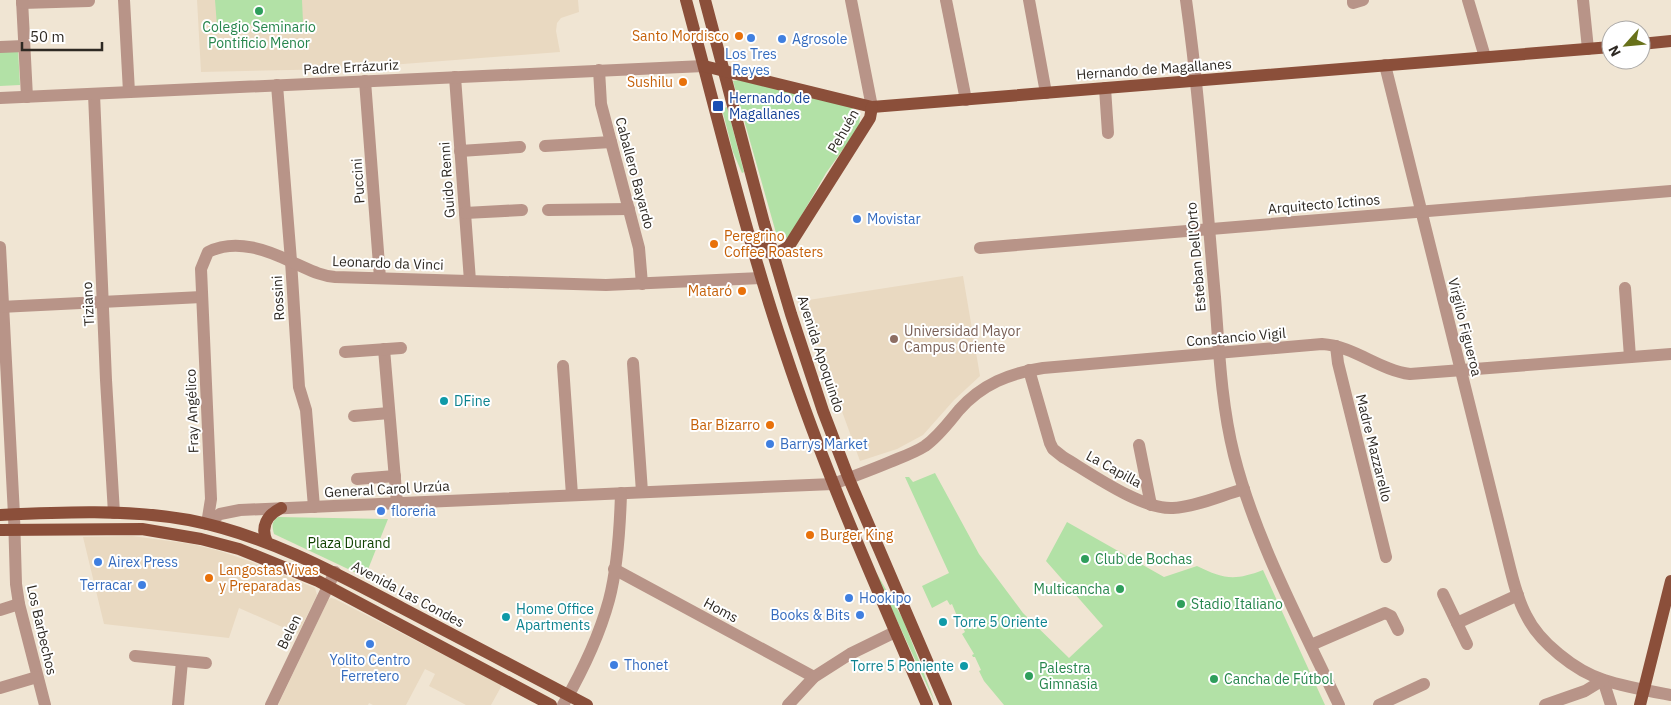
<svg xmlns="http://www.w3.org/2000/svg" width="1671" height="705" viewBox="0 0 1671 705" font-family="'IBM Plex Sans',sans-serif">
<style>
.built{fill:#e9d9c1}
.green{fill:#b2e1a6}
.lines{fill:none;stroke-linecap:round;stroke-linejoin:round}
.minor{stroke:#b89488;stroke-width:12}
.major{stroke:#8b4f3a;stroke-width:12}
.leisure-dot{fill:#2e9e5b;stroke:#fff;stroke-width:2}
.food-dot{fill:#e8710a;stroke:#fff;stroke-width:2}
.shop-dot{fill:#3f7fe0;stroke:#fff;stroke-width:2}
.transit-dot{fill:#1a4fb4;stroke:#fff;stroke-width:2}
.education-dot{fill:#8d6e63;stroke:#fff;stroke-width:2}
.culture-dot{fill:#0f9aa8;stroke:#fff;stroke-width:2}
.labels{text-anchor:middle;stroke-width:4;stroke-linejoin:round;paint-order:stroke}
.leisure-label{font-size:14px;fill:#27864d;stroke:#fff;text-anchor:start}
.food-label{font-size:14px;fill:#c56008;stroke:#fff;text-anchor:end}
.shop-label{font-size:14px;fill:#366cbe;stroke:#fff;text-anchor:start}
.street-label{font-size:14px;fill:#2e2923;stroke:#fff}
.transit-label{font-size:14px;fill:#164399;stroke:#fff;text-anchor:start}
.education-label{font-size:14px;fill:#785e54;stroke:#fff;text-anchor:start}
.culture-label{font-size:14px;fill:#0d838f;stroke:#fff;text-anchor:start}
.park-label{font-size:14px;fill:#114200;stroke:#fff}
</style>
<rect width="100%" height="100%" fill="#f0e5d3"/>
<g class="built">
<polygon points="197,0 578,0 579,12 561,18 557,23 556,31 560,52 338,69 201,72"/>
<polygon points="963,276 980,376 954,400 923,435 897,449 860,461 802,301"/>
<polygon points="132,536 192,544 220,551 249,561 315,588 317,595 298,634 239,608 229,638 104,624 83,537"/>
<polygon points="331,598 335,599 502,685 491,705 466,705 429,686 435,674 425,669 406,705 373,705 369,703 368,705 278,705 328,600"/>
</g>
<g class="green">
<polygon points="215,0 302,0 303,22 217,26"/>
<polygon points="0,49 18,49 20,85 0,86"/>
<polygon points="739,80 850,107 856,110 860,116 859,127 826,173 789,237 778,240 733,81"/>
<polygon points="727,107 744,172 742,173 733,152 722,109"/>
<path d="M935 473 979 554 1023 613 1069 658 1103 626 1046 561 1067 522 1164 577 1197 566C1223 579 1235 581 1263 570L1325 705H1004L984 681 979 671 981 670 975 657H973L972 655 974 654 962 634 965 632 959 619 957 620 955 617 957 616 952 604 950 605 947 600 932 608 922 586 949 573 905 477H909L913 482Z"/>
<path d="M278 517 388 519 365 577 274 534C272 526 271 522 278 517Z"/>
<polygon points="877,574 903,619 936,705 876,575"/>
</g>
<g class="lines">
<g class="minor">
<polyline points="22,0 27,97"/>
<polyline points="124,0 129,92"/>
<polyline points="851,0 872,107"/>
<polyline points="946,0 966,100"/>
<polyline points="1029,0 1046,93"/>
<path d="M1186 0C1200 99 1206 198 1215 297 1219 349 1221 403 1234 455 1255 539 1302 626 1339 705"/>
<polyline points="1353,0 1353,3 1363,0"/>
<polyline points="1468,0 1485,57"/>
<polyline points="1583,0 1588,49"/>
<polyline points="22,3 89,1"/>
<polyline points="0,47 24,46"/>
<path d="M1385 65 1510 568C1514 584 1518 600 1526 615 1539 642 1575 671 1604 680 1625 687 1649 691 1671 695"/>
<polyline points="599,70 601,104 639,248 642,284"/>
<polyline points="455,77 470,281"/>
<polyline points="365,81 380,278"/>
<polyline points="277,85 291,261 299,387 306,410 314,507"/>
<polyline points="1105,88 1108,133"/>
<polyline points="94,94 106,380 114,513"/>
<polyline points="0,98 704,66"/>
<polyline points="545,146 611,142"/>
<polyline points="460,151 520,147"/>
<polyline points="548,210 629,209"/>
<polyline points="465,213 522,210"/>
<polyline points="0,247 14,515 16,584 19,604 45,705"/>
<polyline points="980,248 1671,191"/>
<polyline points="1625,288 1630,357"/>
<polyline points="0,307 202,297"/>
<polyline points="1336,346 1338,363 1386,557"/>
<polyline points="384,349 397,503"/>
<polyline points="345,352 401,348"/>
<polyline points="633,363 642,492"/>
<polyline points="563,366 572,495"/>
<path d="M1029 370 1050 443 1053 449 1063 457C1090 473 1142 510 1173 508 1196 507 1222 495 1244 489"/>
<polyline points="354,416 389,413"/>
<polyline points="1139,445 1151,505"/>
<polyline points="357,479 395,476"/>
<path d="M207 524 220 514 240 510 833 484C852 477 871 470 890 462 902 457 914 453 925 446 939 436 949 422 959 410 982 384 1010 373 1043 368L1322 344C1354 346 1379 370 1410 374L1671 354"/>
<path d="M207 524 211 499 201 269 208 252C236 238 268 250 294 263 308 269 320 276 335 277L606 285 761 278"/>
<polyline points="614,569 814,677"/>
<polyline points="1443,594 1467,644"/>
<polyline points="0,610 19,604"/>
<polyline points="1457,623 1518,595"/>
<polyline points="1311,645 1385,613 1391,616 1398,630"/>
<polyline points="135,656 206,663"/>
<polyline points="1603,680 1611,705"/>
<polyline points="0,688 37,677"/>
<polyline points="178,705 182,661"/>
<polyline points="271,705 335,572"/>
<path d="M563 705C582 672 599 637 609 600 618 566 620 528 621 493"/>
<polyline points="788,705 814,677 850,654 895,632"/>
<polyline points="1379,705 1424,684"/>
<polyline points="1545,705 1585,691 1603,680"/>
</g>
<g class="major">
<path d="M686 0C718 118 746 237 785 352 825 473 877 589 927 705"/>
<polyline points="705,0 764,223 791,314 823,411 849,479 946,705"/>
<polyline points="1641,44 1671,41"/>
<polyline points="704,66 872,107 1611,47"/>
<path d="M751 236C764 251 770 260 789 246L870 118 872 107"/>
<path d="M0 515C62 512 127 509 189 520 266 535 334 572 402 608 464 640 525 673 587 705"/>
<polyline points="0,530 142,529 201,539 239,549 318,581 551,705"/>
<path d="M267 542C260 527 267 515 281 508"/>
<polyline points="1640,705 1671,581"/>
</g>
</g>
<g class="leisure-dot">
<circle cx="259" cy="11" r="5"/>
<circle cx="1085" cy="559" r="5"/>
<circle cx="1120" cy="589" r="5"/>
<circle cx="1181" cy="604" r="5"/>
<circle cx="1029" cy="676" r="5"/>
<circle cx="1214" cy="679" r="5"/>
</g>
<g class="food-dot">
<circle cx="739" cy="36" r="5"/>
<circle cx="683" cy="82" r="5"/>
<circle cx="714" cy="244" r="5"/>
<circle cx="742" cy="291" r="5"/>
<circle cx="770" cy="425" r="5"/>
<circle cx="810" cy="535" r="5"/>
<circle cx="209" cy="578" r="5"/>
</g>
<g class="shop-dot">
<circle cx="751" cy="38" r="5"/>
<circle cx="782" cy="39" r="5"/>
<circle cx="857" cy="219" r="5"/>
<circle cx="770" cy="444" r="5"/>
<circle cx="381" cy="511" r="5"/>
<circle cx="98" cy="562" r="5"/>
<circle cx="142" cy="585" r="5"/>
<circle cx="849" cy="598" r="5"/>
<circle cx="860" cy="615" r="5"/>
<circle cx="370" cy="644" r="5"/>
<circle cx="614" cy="665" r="5"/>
</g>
<rect class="transit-dot" x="712" y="100" width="12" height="12" rx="2.5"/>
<circle class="education-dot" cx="894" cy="339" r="5"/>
<g class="culture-dot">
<circle cx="444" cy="401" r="5"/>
<circle cx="506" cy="617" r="5"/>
<circle cx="943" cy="622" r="5"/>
<circle cx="964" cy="666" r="5"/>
</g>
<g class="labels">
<g class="leisure-label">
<text x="259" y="32" text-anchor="middle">Colegio Seminario<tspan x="259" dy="16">Pontificio Menor</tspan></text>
<text x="1095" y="564">Club de Bochas</text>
<text x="1110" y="594" text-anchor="end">Multicancha</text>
<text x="1191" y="609">Stadio Italiano</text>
<text x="1039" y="673">Palestra<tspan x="1039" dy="16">Gimnasia</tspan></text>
<text x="1224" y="684">Cancha de Fútbol</text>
</g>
<g class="food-label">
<text x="729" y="41">Santo Mordisco</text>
<text x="673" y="87">Sushilu</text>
<text x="724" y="241" text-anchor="start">Peregrino<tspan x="724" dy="16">Coffee Roasters</tspan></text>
<text x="732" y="296">Mataró</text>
<text x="760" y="430">Bar Bizarro</text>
<text x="820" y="540" text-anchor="start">Burger King</text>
<text x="219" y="575" text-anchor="start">Langostas Vivas<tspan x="219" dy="16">y Preparadas</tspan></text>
</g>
<g class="shop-label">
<text x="792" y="44">Agrosole</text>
<text x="751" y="59" text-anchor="middle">Los Tres<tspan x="751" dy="16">Reyes</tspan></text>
<text x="867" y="224">Movistar</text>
<text x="780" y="449">Barrys Market</text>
<text x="391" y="516">floreria</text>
<text x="108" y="567">Airex Press</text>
<text x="132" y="590" text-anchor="end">Terracar</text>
<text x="859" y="603">Hookipo</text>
<text x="850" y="620" text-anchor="end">Books &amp; Bits</text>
<text x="370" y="665" text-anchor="middle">Yolito Centro<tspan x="370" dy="16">Ferretero</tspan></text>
<text x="624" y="670">Thonet</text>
</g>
<g class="street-label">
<text transform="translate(351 67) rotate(-3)" y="5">Padre Errázuriz</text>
<text transform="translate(1154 69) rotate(-4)" y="5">Hernando de Magallanes</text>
<text transform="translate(843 131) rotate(-60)" y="5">Pehuén</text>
<text transform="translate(635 173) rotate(75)" y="5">Caballero Bayardo</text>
<text transform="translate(447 180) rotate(-94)" y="5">Guido Renni</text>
<text transform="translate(358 181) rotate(-94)" y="5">Puccini</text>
<text transform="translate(1324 204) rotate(-5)" y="5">Arquitecto Ictinos</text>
<text transform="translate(1196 257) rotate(-95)" y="5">Esteban Dell'Orto</text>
<text transform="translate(388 263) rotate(2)" y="5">Leonardo da Vinci</text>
<text transform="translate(278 298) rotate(-93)" y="5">Rossini</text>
<text transform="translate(88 304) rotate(-93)" y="5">Tiziano</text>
<text transform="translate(1465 327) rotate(76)" y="5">Virgilio Figueroa</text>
<text transform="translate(1236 337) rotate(-5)" y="5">Constancio Vigil</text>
<text transform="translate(821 354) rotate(72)" y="5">Avenida Apoquindo</text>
<text transform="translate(192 411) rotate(-92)" y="5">Fray Angélico</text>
<text transform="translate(1374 448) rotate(76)" y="5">Madre Mazzarello</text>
<text transform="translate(1114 469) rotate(29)" y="5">La Capilla</text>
<text transform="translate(387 489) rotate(-3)" y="5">General Carol Urzúa</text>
<text transform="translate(408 594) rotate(28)" y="5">Avenida Las Condes</text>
<text transform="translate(721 610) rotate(28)" y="5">Homs</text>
<text transform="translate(42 630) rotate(77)" y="5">Los Barbechos</text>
<text transform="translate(289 632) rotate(-64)" y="5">Belen</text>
</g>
<g class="transit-label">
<text x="729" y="103">Hernando de<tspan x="729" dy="16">Magallanes</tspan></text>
</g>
<g class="education-label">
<text x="904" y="336">Universidad Mayor<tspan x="904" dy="16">Campus Oriente</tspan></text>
</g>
<g class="culture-label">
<text x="454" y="406">DFine</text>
<text x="516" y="614">Home Office<tspan x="516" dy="16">Apartments</tspan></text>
<text x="953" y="627">Torre 5 Oriente</text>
<text x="954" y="671" text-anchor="end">Torre 5 Poniente</text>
</g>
<g class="park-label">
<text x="349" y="548">Plaza Durand</text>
</g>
</g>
<g transform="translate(1626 45) rotate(243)"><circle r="24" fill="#ffffff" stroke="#aba9a7"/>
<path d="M0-4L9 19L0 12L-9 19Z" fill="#68711a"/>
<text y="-8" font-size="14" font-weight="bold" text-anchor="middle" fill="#2e2923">N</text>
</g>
<path d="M22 42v8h80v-8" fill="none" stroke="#2e2923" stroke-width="2.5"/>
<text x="30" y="42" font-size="15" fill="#2e2923" stroke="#ffffff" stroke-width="4" paint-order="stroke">50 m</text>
</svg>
